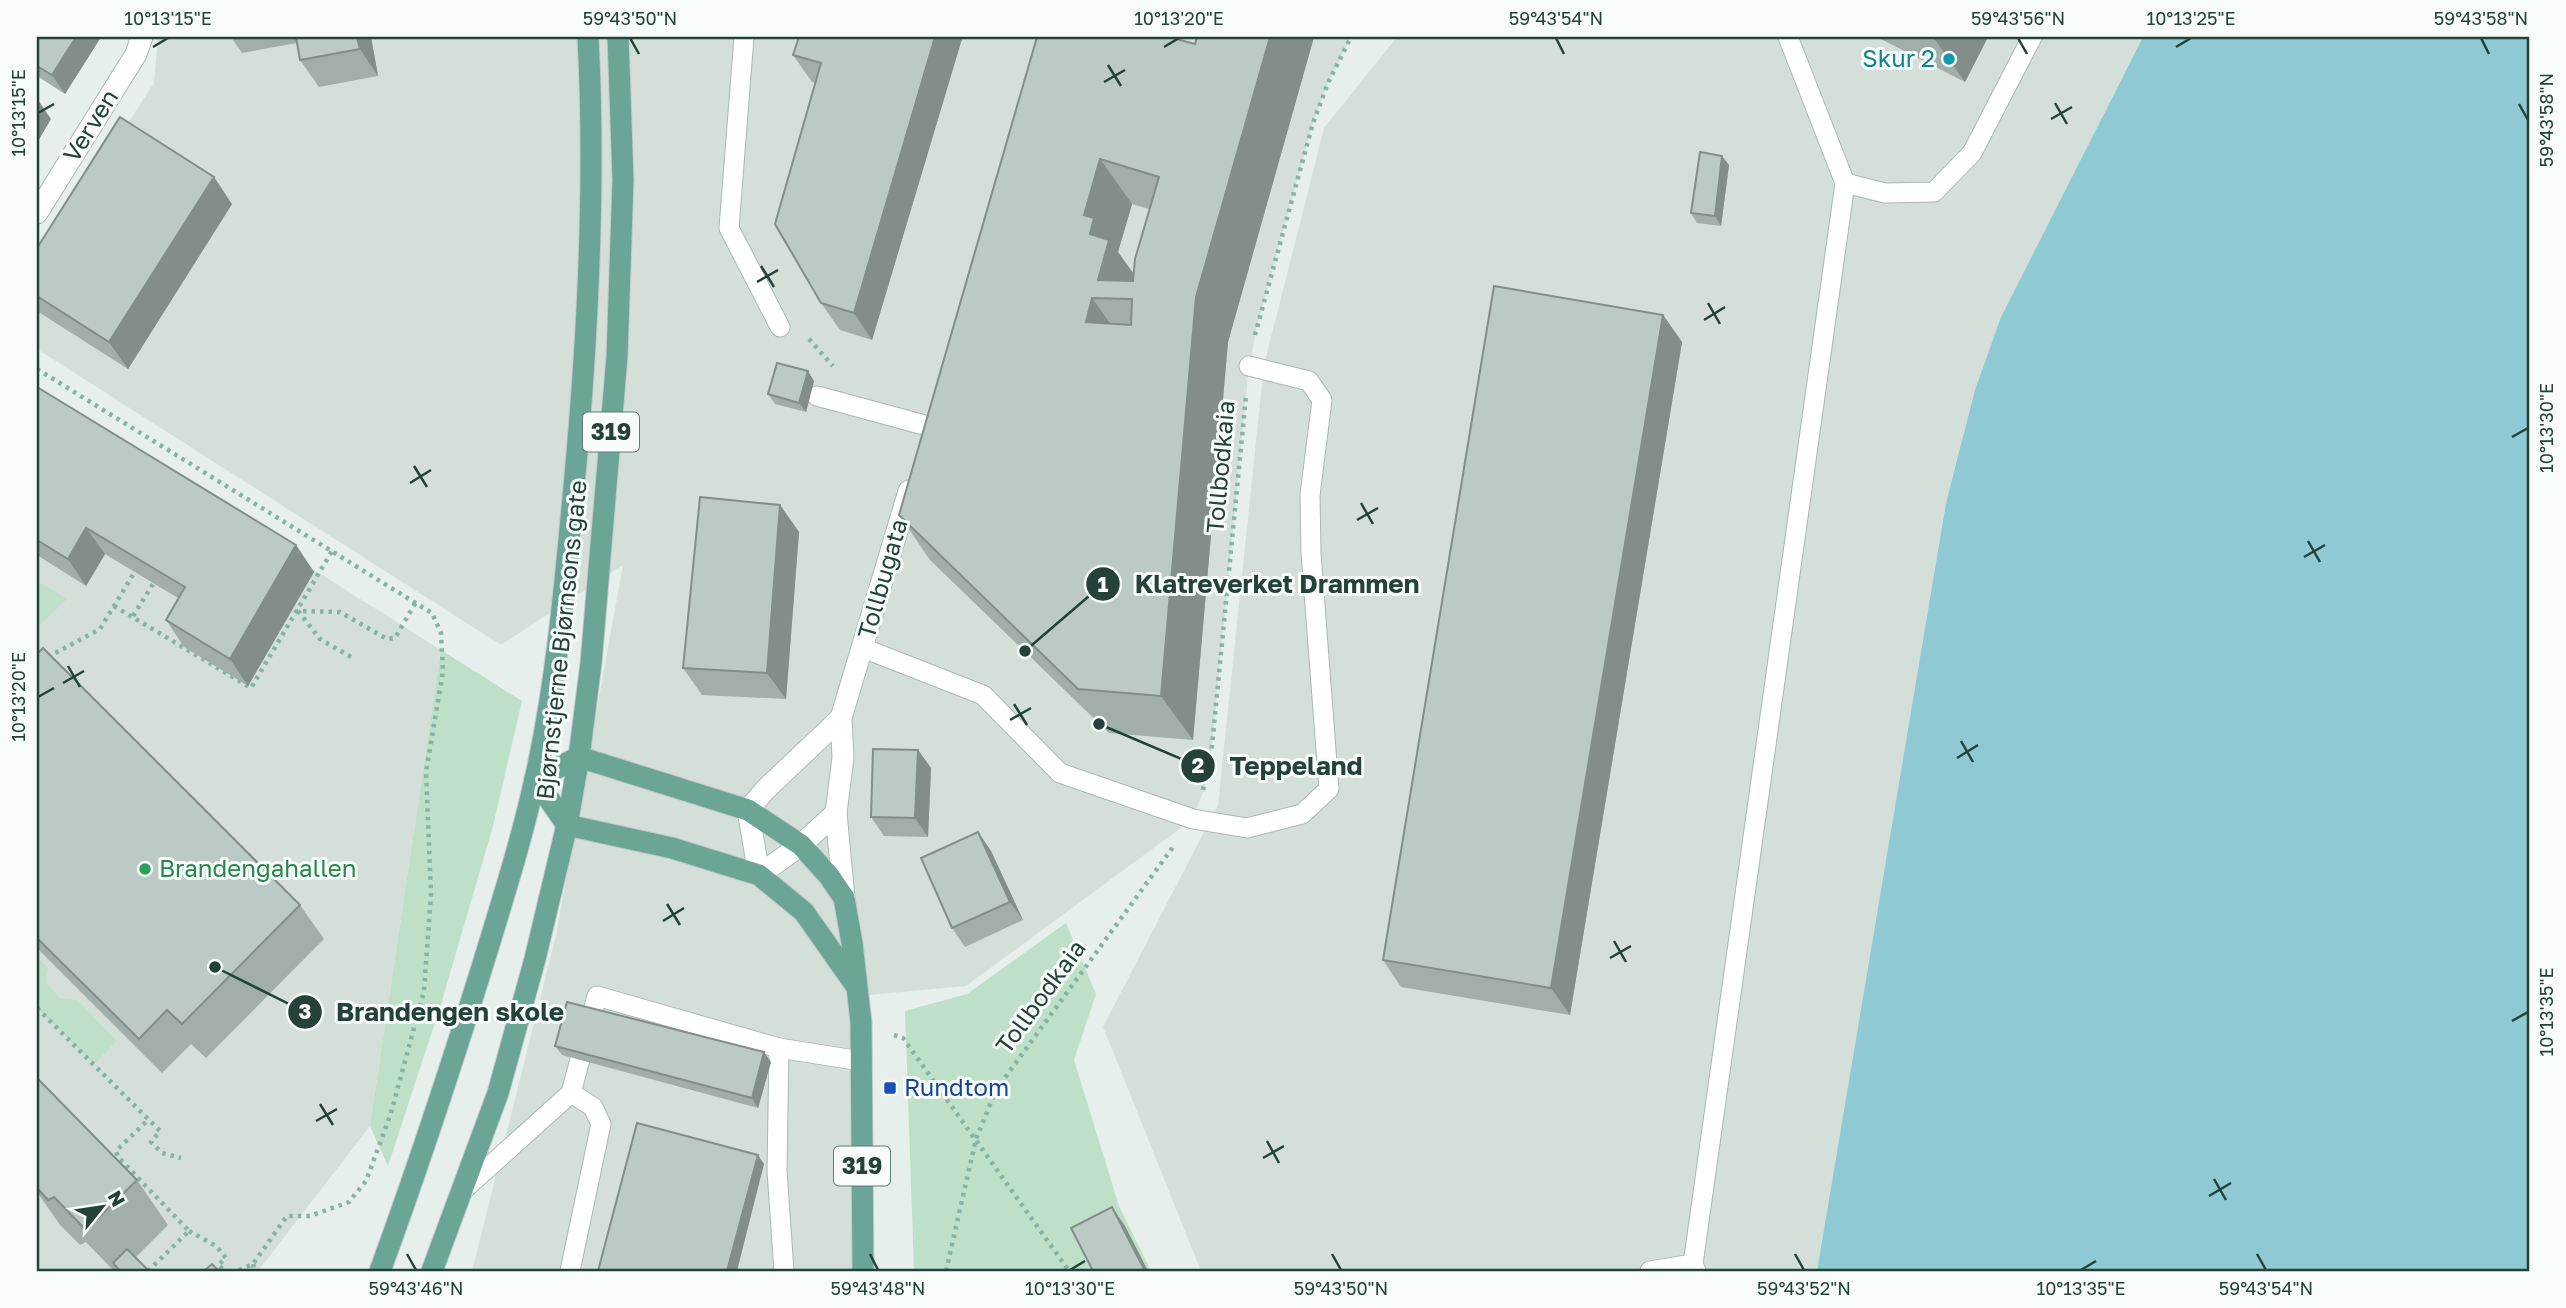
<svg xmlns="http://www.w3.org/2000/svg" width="2566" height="1308" viewBox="0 0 2566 1308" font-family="'Golos Text',sans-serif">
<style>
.built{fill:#d4dfda}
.green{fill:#bfe0c8}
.water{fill:#8ec9d4}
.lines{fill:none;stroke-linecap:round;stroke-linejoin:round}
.lane-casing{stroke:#a8b8b2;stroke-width:21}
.street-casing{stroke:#a8b8b2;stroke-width:23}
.secondary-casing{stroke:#a4bbb3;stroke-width:23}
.primary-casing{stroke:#c2cac8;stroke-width:23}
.path{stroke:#86b3a5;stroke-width:4.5;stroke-dasharray:3.5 5;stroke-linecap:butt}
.lane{stroke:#fff;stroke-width:19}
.street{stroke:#fff;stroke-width:21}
.secondary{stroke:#fff;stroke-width:21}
.primary{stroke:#6aa596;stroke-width:21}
.wall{fill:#a1aea9;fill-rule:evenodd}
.shaded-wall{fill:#838d89}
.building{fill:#bbcac4;stroke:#838d89;stroke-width:2;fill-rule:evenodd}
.ticks{fill:none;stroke:#24423a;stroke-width:2.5}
.culture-dot{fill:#0f9aa8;stroke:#f7fbf9;stroke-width:2.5}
.leisure-dot{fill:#2e9e5b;stroke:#f7fbf9;stroke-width:2.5}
.transit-dot{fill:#1a4fb4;stroke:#f7fbf9;stroke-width:2.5}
.labels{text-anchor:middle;stroke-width:6;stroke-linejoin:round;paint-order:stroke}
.shield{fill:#f7fbf9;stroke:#637a73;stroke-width:2}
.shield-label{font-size:23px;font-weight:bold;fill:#24423a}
.culture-label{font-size:24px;fill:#0d838f;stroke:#f7fbf9;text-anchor:end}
.street-label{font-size:24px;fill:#24423a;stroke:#f7fbf9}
.leisure-label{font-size:24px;fill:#27864d;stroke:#f7fbf9;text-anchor:start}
.transit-label{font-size:24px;fill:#164399;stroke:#f7fbf9;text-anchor:start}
.leader{fill:none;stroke:#24423a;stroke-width:2.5}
.callout-dot{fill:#24423a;stroke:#f7fbf9;stroke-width:2.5}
.mark-label{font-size:21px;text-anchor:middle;font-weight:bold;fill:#fff}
.callout-label{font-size:26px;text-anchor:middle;font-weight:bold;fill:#24423a;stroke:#f7fbf9;stroke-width:6;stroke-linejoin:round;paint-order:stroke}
.neatline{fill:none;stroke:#24423a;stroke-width:2.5}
.ticks-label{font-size:18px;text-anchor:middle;fill:#24423a}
</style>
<rect width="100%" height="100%" fill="#e6efeb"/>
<g class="built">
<polygon points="158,37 1351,37 1328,83 1313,123 1258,322 1249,366 1212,746 1205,786 1193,819 966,986 858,996 863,1271 472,1271 556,935 623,565 501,645 37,349 37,263 154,83"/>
<polygon points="1397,37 2143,37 2001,317 1946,503 1817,1271 1201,1271 1103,1027 1218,805 1264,365 1324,128"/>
<polygon points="37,395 441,650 370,1126 258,1271 37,1271"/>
</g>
<g class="green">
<polygon points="37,581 67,599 37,628"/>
<polygon points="441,650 522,701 493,826 442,1001 388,1166 370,1126"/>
<polygon points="1066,923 1096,994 1074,1060 1119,1206 1151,1271 914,1271 905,1011 967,994"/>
<polygon points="37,957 48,968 46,983 61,999 77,1000 117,1041 94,1064 37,1008"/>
</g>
<polygon class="water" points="2143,37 2529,37 2529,1271 1817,1271 1946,503 1975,390 2001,317"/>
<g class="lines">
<g class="lane-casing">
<g id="lane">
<polyline points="744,37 729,228 780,327"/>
<polyline points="1845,183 1885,193 1934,192 1972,153 2032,37"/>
<polyline points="817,396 928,426"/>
<polyline points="863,648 983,695 1060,773 1193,819 1247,828 1302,814 1329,789 1311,553 1310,495 1322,400 1309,381 1249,366"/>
<polyline points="461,1192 571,1093"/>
<polyline points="570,1271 601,1124 593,1107 571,1093 597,996 779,1048"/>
<polyline points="784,1271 777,1171 779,1048 861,1061"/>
<polyline points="1650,1271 1693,1264"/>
<polyline points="1696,1271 1693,1264 1845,183 1788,37"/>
</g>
</g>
<g class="street-casing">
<polyline id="street" points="37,213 136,54 142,37"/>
</g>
<g class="secondary-casing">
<g id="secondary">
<polyline points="836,813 801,845 759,875 748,810 766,789 841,718"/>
<polyline points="844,898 836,813 843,758 841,718 909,491"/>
</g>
</g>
<g class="primary-casing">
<g id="primary">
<polyline points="535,779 579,757 748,810 801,845 829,876 844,898 852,943 861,1022 863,1271"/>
<polyline points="535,779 567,825 672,848 759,875 804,912 856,986"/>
<path d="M380 1271C417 1170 451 1067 483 964 502 902 522 839 536 775 557 680 565 583 574 486 588 337 596 187 588 37"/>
<polyline points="432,1271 498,1093 535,959 567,825 579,757 591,663 617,357 623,180 618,37"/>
</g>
</g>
<g class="path">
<polyline points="1255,335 1313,123 1328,83 1351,37"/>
<polyline points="809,339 833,366"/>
<polyline points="37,369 422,607 432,613 441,633 443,671 426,772 431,894 424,991 391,1113 366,1181 349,1202 310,1216 287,1216 253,1264 237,1271"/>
<polyline points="114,606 251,688 332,551"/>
<polyline points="133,616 153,584"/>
<polyline points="48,657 100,629 134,573"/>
<polyline points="351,657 320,639 298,611 340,612 387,639 395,638 416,602"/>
<polyline points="1203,790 1212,746 1246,396"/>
<polyline points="37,1008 160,1131 151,1142 162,1153 181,1158"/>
<polyline points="894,1035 903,1038 1069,1271"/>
<polyline points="189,1231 216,1246 226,1258 218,1265 225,1271"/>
<polyline points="253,1264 255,1271"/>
<polyline points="148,1271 189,1231 118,1157 116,1151 149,1119"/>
<polyline points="946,1271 976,1139 996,1090 1173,847"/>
</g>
<use href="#lane" class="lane"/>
<use href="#street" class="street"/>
<use href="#secondary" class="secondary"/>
<use href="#primary" class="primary"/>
</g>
<g class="wall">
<polygon points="37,37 101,37 65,94 37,76"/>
<polygon points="231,37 371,37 378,76 319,87 300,60 297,43 242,53"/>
<polygon points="799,37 963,37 961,42 872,340 840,330 821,303 816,83 812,82 793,55"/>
<path d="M1037 37 1195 44 1197 37H1314L1228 342 1193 740 1109 733 930 560 899 515ZM1132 204 1149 209 1134 275 1118 252Z"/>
<polygon points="1877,37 1988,37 1965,82"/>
<polygon points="1729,165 1721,226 1697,223 1691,213"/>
<polygon points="232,204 128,369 37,311 37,248"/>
<polygon points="1663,315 1682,342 1570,1015 1401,987 1383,960"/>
<polygon points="814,381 806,412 775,404 768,394"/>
<polygon points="37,387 296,545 314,572 248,686 184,647 166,620 178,598 105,554 86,586 37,555"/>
<polygon points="780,505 799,532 786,699 702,695 683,668"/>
<polygon points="37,654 300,905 324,939 206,1058 191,1044 162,1073 37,948"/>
<polygon points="918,750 931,768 928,837 884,836 871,817"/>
<polygon points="978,832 991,851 1023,920 965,947 952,928"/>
<polygon points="555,1046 771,1062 758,1108 562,1055"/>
<polygon points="37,1078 137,1180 168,1225 136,1257 149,1271 114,1271 86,1242 80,1245 60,1225 37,1192"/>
</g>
<g class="shaded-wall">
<polygon points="76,37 101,37 65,94 52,75"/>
<polygon points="357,37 371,37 378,76 360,49"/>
<polygon points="935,37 963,37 961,42 872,340 854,313"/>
<polygon points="1270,37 1314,37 1228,342 1193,740 1161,696 1196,297"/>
<polygon points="1933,37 1988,37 1965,82"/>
<polygon points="38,100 51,119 37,143 37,102"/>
<polygon points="1722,156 1729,165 1721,226 1715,216"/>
<polygon points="1100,159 1132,204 1118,252 1141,284 1132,299 1098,280 1090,234 1084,215"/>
<polygon points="214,177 232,204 128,369 109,342"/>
<polygon points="1092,298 1124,343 1086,322"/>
<polygon points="1663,315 1682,342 1570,1015 1551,988"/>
<polygon points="808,371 814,381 806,412 799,403"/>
<polygon points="780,505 799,532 786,699 767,673"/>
<polygon points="86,528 105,554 86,586 68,559"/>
<polygon points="296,545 314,572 248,686 230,659"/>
<polygon points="918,750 931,768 928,837 915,818"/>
<polygon points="978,832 991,851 1023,920 1010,902"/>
<polygon points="764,1052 771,1062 758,1108 752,1098"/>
<polygon points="758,1155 764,1164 737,1271 727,1271"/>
<polygon points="1112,1207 1125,1226 1148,1271 1145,1271"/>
</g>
<g class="building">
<polygon points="37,37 76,37 52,75 37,66"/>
<polygon points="296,37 357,37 360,49 300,60"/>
<polygon points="799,37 935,37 854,313 821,303 775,224 821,63 793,55"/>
<path d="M1037 37H1169L1195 44 1197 37H1270L1196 297 1161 696 1078 689 899 515ZM1100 159 1159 177 1135 259 1133 281 1098 280 1109 240 1090 234 1094 218 1084 215ZM1092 298 1132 299 1131 325 1086 322Z"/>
<polygon points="120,117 214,177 109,342 37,296 37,248"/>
<polygon points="1700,152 1722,156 1715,216 1691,213"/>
<polygon points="1494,286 1663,315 1551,988 1383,960"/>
<polygon points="777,363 808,371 799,403 768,394"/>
<polygon points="37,387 296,545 230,659 166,620 185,587 86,528 68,559 37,540"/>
<polygon points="700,497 780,505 767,673 683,668"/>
<polygon points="43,648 300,905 182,1024 167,1010 139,1039 37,938 37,654"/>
<polygon points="873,749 918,750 915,818 871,817"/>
<polygon points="978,832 1010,902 952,928 921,858"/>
<polygon points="567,1002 764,1052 752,1098 555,1046"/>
<polygon points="37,1078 137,1180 86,1230 54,1197 48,1200 37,1188"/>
<polygon points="637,1123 758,1155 727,1271 598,1271"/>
<polygon points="1112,1207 1145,1271 1093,1271 1071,1228"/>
<polygon points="127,1249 149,1271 120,1271 113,1263"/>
<polygon points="212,1264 219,1271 204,1271"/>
</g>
<path class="ticks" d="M630 38 639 54M1556 38 1564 54M2018 38 2027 54M2481 38 2489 54M153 47 168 38M1164 47 1179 38M2176 47 2191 38M1108 65 1121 86M1104 82 1125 70M2055 103 2067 124M2519 104 2528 120M38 113 54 104M2051 119 2072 107M761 266 774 287M757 282 778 270M1708 303 1720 324M1704 320 1725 307M2512 437 2528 428M414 466 427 487M410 483 431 470M1361 503 1373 524M1357 520 1378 508M2308 541 2320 562M2304 557 2325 545M68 666 80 687M63 683 84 671M38 697 54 688M1014 704 1027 725M1010 720 1031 708M1961 741 1973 762M1957 758 1978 745M667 904 680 925M663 921 684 908M1614 941 1626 962M1610 958 1631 946M2512 1021 2528 1012M320 1104 333 1125M316 1121 337 1109M1267 1141 1279 1163M1263 1158 1284 1146M2214 1179 2226 1200M2209 1196 2231 1183M407 1254 416 1270M870 1254 878 1270M1332 1254 1341 1270M1795 1254 1804 1270M2257 1254 2266 1270M1070 1270 1085 1261M2081 1270 2096 1261"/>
<circle class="culture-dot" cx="1949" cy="59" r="7"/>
<circle class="leisure-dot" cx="145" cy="869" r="7"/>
<rect class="transit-dot" x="883" y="1081" width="14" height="14" rx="3.5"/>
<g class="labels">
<g class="shield">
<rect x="583" y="412.5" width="56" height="39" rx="5"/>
<rect x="834" y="1146.5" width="56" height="39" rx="5"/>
</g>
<g class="shield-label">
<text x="611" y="440">319</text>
<text x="862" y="1174">319</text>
</g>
<g class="culture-label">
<text x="1935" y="67">Skur 2</text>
</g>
<g class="street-label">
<text transform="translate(91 126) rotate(-58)" y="8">Verven</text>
<text transform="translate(1221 467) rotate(-85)" y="8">Tollbodkaia</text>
<text transform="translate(883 579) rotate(-74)" y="8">Tollbugata</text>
<text transform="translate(562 640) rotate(-84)" y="8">Bjørnstjerne Bjørnsons gate</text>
<text transform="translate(1041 997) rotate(-54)" y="8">Tollbodkaia</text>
</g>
<g class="leisure-label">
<text x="159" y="877">Brandengahallen</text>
</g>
<g class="transit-label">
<text x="904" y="1096">Rundtom</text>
</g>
</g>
<path class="leader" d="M1025 651L1103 584M1099 724L1198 766M215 967L305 1012"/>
<g class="callout-dot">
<circle cx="1025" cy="651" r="7"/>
<circle cx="1099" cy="724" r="7"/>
<circle cx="215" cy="967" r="7"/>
<circle cx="1103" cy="584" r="18"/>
<circle cx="1198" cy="766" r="18"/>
<circle cx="305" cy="1012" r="18"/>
</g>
<g class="mark-label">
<text x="1103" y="592">1</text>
<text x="1198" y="773">2</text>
<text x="305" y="1019">3</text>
</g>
<g class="callout-label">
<text x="1277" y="593">Klatreverket Drammen</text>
<text x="1296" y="775">Teppeland</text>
<text x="450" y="1021">Brandengen skole</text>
</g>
<rect width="2566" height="1308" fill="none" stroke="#f7fbf9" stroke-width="77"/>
<g transform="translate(102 1207) rotate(60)" stroke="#f7fbf9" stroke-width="5" paint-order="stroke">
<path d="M0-5L12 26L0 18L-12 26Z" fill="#24423a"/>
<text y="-10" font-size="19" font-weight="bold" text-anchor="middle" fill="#24423a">N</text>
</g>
<rect x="38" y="38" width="2490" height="1232" class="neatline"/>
<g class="ticks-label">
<text x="168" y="25">10°13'15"E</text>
<text x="630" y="25">59°43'50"N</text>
<text x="1179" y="25">10°13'20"E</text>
<text x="1556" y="25">59°43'54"N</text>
<text x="2018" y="25">59°43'56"N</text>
<text x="2191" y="25">10°13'25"E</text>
<text x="2481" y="25">59°43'58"N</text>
<text transform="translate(19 113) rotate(-90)" y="6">10°13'15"E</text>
<text transform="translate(2547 120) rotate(-90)" y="6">59°43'58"N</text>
<text transform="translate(2547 428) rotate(-90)" y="6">10°13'30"E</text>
<text transform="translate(19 697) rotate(-90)" y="6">10°13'20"E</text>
<text transform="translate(2547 1012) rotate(-90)" y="6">10°13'35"E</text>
<text x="416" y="1295">59°43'46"N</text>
<text x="878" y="1295">59°43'48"N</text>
<text x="1070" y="1295">10°13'30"E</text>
<text x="1341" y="1295">59°43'50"N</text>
<text x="1804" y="1295">59°43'52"N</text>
<text x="2081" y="1295">10°13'35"E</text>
<text x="2266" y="1295">59°43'54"N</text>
</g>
</svg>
